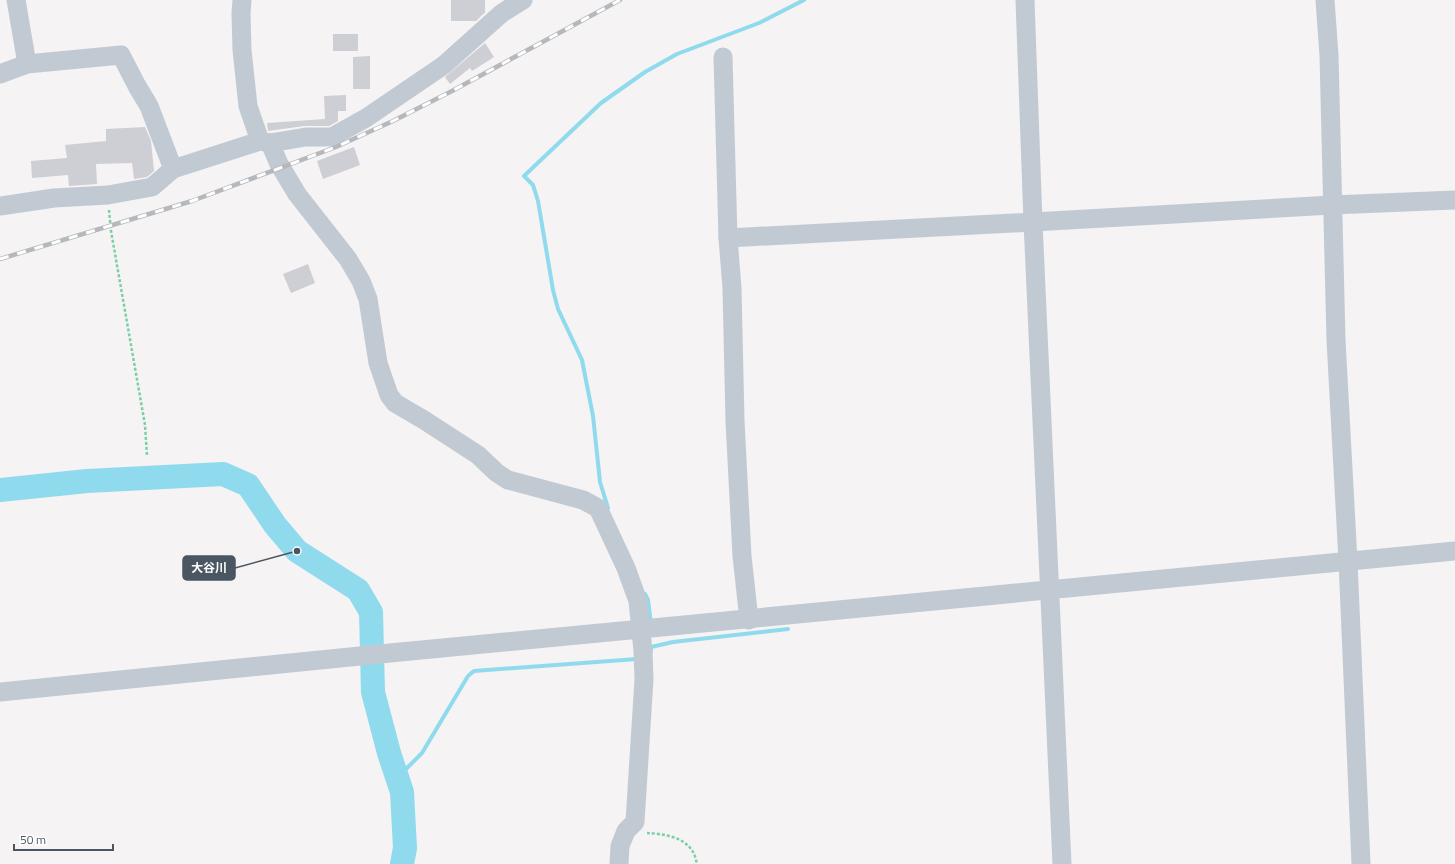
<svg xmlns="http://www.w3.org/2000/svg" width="1455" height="864" viewBox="0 0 1455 864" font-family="'Titillium Web','Noto Sans JP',sans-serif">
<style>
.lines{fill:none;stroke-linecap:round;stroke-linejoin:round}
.stream{stroke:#90daee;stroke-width:4}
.river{stroke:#90daee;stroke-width:24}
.building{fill:#cdcfd5}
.path{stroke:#7ad0a6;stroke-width:2.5;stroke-dasharray:3 2;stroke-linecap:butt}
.minor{stroke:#c1cad2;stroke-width:19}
.rail-casing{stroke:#b5b8bd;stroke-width:4.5}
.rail{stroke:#fff;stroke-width:3;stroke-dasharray:9;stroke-linecap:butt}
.leader{fill:none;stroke:#4a5661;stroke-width:1.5}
.callout-dot{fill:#4a5661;stroke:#fff;stroke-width:1.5}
.callout{fill:#4a5661;stroke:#4a5661;stroke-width:1.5}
.callout-label{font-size:12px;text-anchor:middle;font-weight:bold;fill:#fff}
</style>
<rect width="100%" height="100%" fill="#f5f3f3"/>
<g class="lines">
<g class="stream">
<polyline points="608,508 600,482 593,416 582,360 558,309 553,290 538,201 533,185 524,176 601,103 645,72 677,54 759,23 804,0"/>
<polyline points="645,594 648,600 651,624"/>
<polyline points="651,651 651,647 673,642 788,629"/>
<polyline points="397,778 422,753 468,676 474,671 637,659"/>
</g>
<polyline class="river" points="0,490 87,481 223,474 248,485 275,525 297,551 358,590 371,612 373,692 389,753 402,792 405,848 402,864"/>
</g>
<g class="building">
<polygon points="451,0 485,0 485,13 482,15 476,21 451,21"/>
<rect x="333" y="34" width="25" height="17"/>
<polygon points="485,43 494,57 472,71 470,68 450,84 445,77"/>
<polygon points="370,56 370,89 353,89 353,57"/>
<polygon points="346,95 346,111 338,111 338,121 329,126 304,126 268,131 267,123 325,119 324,96"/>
<polygon points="145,127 151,141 154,171 147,177 134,179 132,163 96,164 97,184 69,186 68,175 32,178 31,161 67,158 65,145 106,141 106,129"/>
<polygon points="354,147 360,165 323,179 317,161"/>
<polygon points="308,264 315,283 291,293 283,274"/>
</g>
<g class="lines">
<g class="path">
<polyline points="109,210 111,231 145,425 147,456"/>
<path d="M647 833C662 834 684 836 693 852 695 855 696 860 697 864"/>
</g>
<g class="minor">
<polyline points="16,0 27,64"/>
<polyline points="242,0 241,13 242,50 248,106 260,141"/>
<polyline points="1025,0 1033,222 1062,864"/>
<polyline points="1325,0 1329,55 1336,340 1348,561 1361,864"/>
<polyline points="723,57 728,238 732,288 735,421 742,556 749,620"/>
<polyline points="0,74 27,64 121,55 137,86 149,106 173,169"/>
<polyline points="270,143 279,164 297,194 348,259 361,281 368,299 378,363 389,395 395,403 424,420 478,455 497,473 508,480 583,500 598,508 626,568 638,601 643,651 644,679 635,822 626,831 620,846 619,864"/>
<polyline points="0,206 54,198 108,195 152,187 173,169 260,141 270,143 306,137 332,137 366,118 444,65 502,13 523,0"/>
<polyline points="728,238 1033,222 1332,205 1455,200"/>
<polyline points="0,692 390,653 1455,551"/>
</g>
<g class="rail-casing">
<polyline id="rail" points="0,259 192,201 336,147 393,121 452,91 620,0"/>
</g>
<use href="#rail" class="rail"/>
</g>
<path class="leader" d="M297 551L235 568"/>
<circle class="callout-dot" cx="297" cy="551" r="4"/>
<rect class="callout" x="183" y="556" width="52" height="24" rx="4"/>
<g class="callout-label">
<text x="209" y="572">大谷川</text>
</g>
<path d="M14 844v6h99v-6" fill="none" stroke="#4a5661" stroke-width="2"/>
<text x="20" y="844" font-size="12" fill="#4a5661" stroke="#ffffff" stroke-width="3" paint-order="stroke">50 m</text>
</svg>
